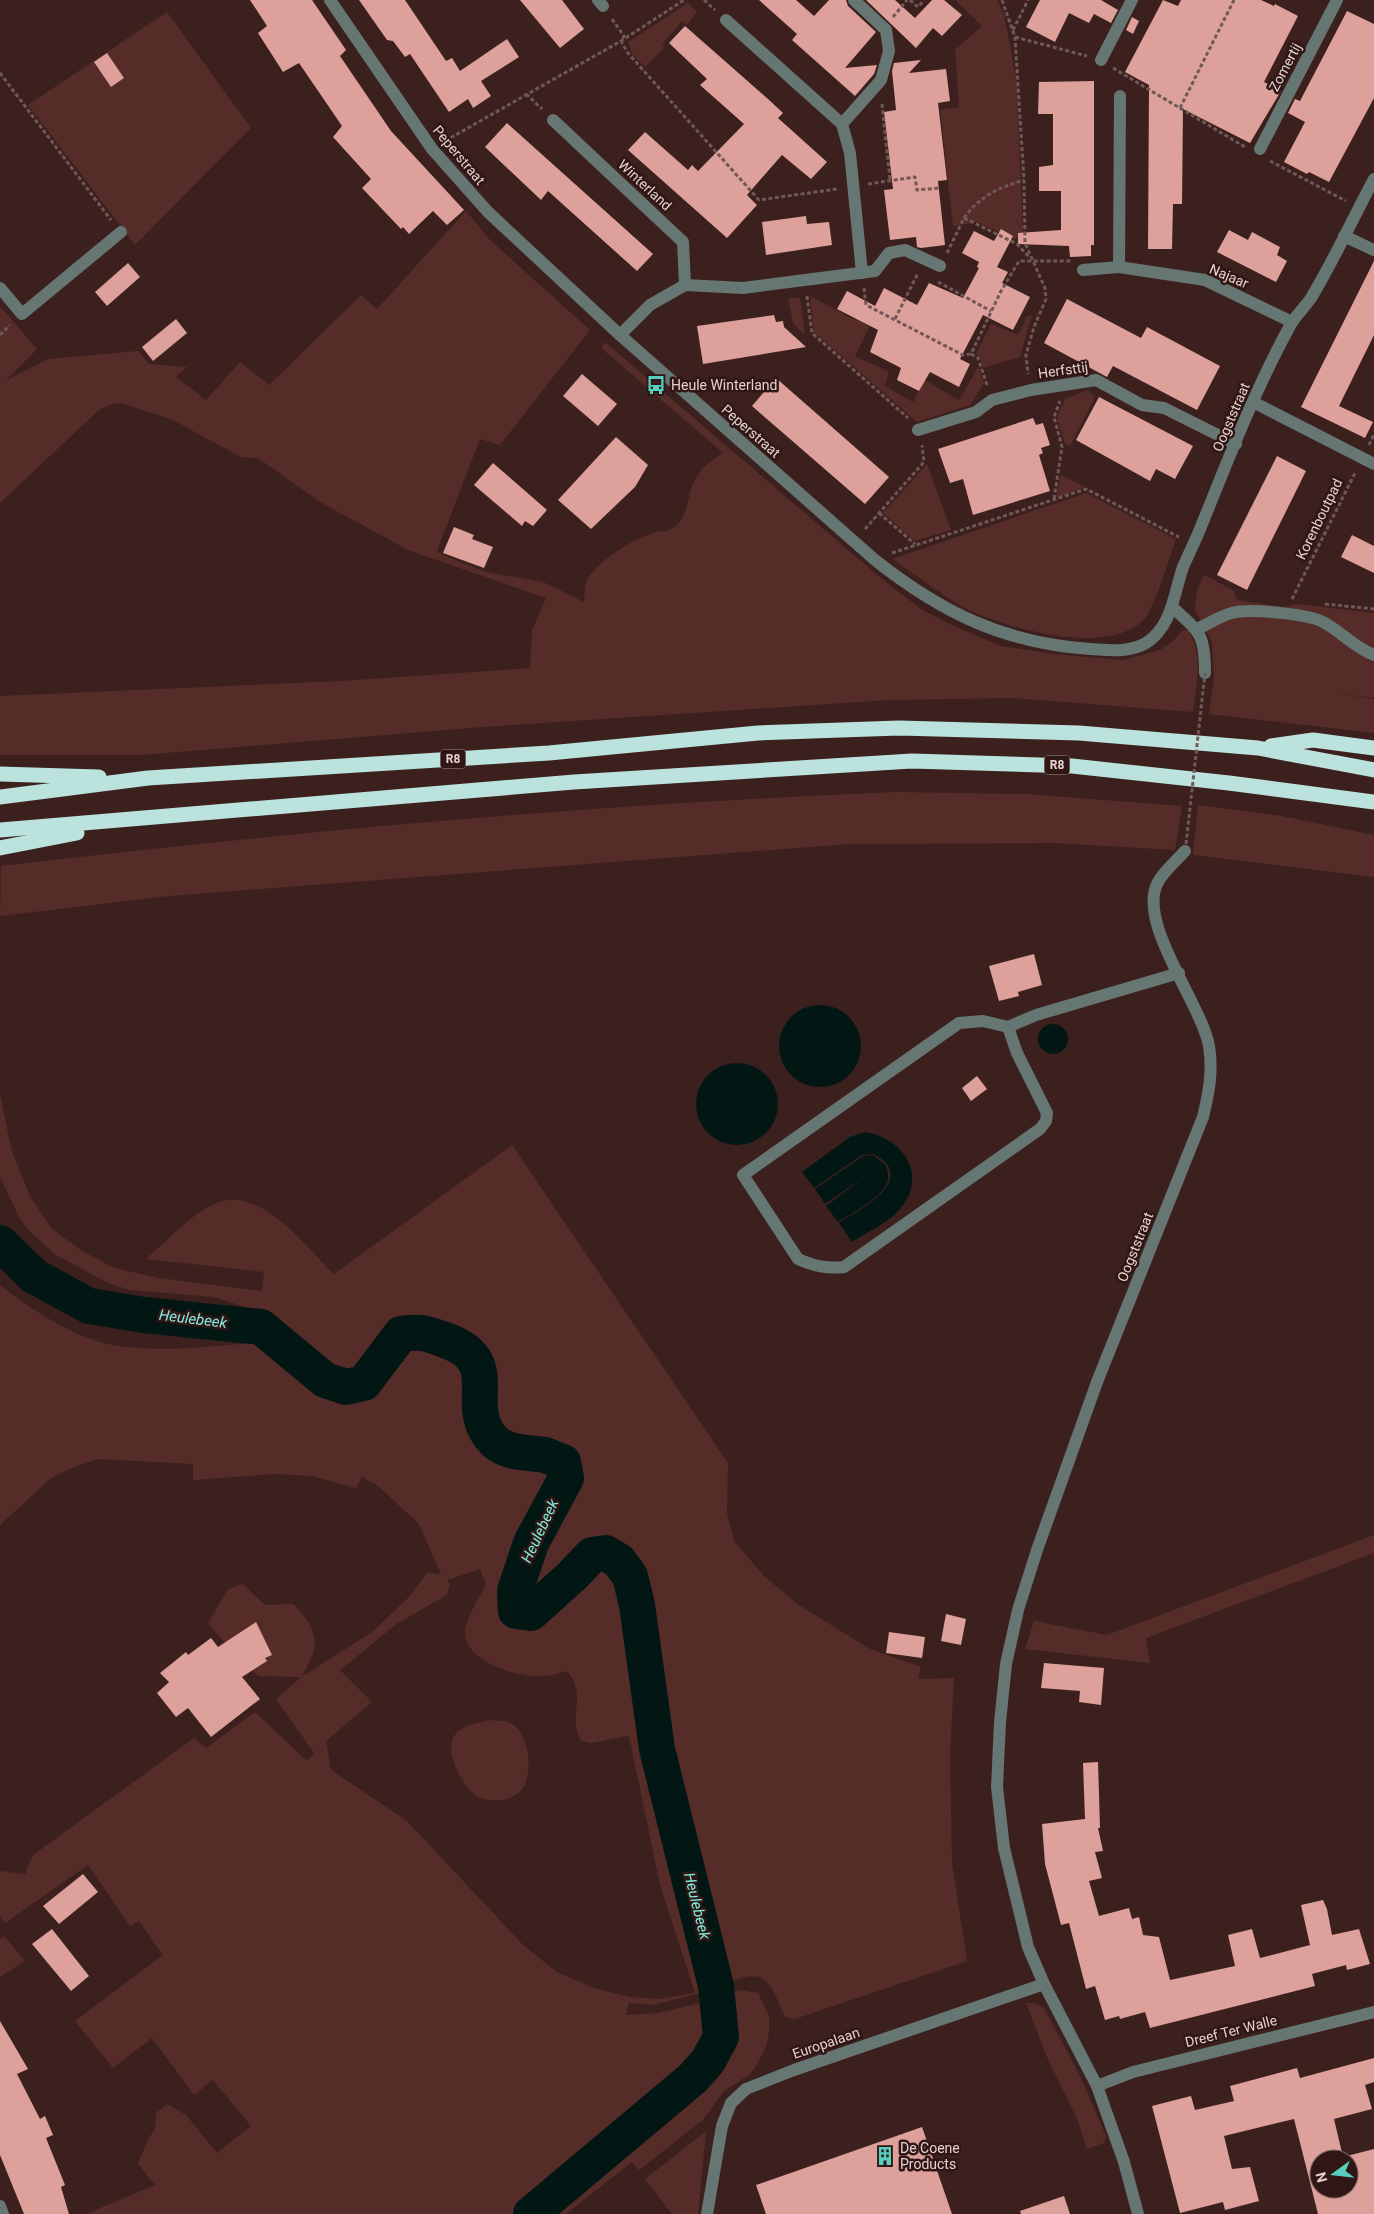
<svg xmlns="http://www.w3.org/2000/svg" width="1374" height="2214" viewBox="0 0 1374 2214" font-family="Roboto,sans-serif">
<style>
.green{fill:#562c29;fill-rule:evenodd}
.water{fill:#021714}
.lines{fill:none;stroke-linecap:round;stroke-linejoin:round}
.river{stroke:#021714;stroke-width:36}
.building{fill:#dda09a;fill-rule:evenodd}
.path{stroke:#705856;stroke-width:3;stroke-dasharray:4 2.5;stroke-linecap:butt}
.minor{stroke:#667673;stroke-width:12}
.highway{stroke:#bbe2dc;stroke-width:15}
.path-bridge{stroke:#705856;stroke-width:3;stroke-dasharray:4 2.5;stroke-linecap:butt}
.labels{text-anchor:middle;stroke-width:5;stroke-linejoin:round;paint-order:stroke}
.shield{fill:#301715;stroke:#ae9a98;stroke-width:1}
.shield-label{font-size:12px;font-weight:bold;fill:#e4d2d0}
.street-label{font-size:14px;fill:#e4d2d0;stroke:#301715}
.poi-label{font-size:14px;fill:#e4d2d0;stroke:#301715;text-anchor:start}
.water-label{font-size:15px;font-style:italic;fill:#7fede0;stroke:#301715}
</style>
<rect width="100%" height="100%" fill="#3b201e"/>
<g class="green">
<polygon points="956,0 997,0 1004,14 1017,83 1023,235 1014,239 977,222 953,226 940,110 959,107 955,50 982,26"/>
<polygon points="688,3 697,12 687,25 682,21 662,45 664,48 645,67 632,54 628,42"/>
<polygon points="167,12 251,128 135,245 28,105"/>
<path d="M466 211 490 240 590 330 500 445 480 439 437 551 443 555 486 572 543 582 584 602C585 596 584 588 586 583 594 562 632 540 653 533 663 530 669 533 677 525 689 513 687 496 694 482 700 468 711 461 723 453L601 348 605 342 882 579 921 609 947 623 1001 646 1053 654 1123 660 1160 650 1173 641 1182 631 1188 630C1204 654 1196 685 1193 712L1014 698 890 700 483 727 141 755H0V696L341 681 530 668 532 630 546 598 408 550 320 502 258 458 241 457 171 419 121 403 112 404 100 409 0 503V306L37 349 5 381 48 359 138 351 149 364 187 367 176 377 206 400 240 362 269 385 361 295 377 309Z"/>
<polygon points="810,296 855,320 861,309 875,315 855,356 889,372 885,386 913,402 925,380 959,400 978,367 984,383 970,405 917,422 814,332"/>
<polygon points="800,297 805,336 793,323 788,299"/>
<polygon points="1032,315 1020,357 983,368 980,357 976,354 991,324 1016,334 1020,332 1026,317"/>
<polygon points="1088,390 1095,397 1070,446 1065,444 1057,417 1065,399"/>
<polygon points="927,464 951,530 915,541 883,513"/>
<polygon points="1061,475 1085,487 1056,498"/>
<path d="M1086 493 1176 539C1170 557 1156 603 1146 617 1113 659 1004 628 965 608 940 594 916 575 892 559Z"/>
<polygon points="1204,575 1233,590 1237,600 1284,607 1297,604 1374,613 1374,698 1333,693 1374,699 1374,733 1209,714 1214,678 1212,642 1195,610 1197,590"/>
<path d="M897 792 1025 794 1182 806 1175 850 1055 843 849 844 169 896 0 916 1 866C299 831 598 804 897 792Z"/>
<polygon points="1198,805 1282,816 1374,835 1374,877 1193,855"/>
<path d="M0 1094 12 1152 30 1196 51 1228 82 1251 114 1268 159 1278 262 1291 264 1272 146 1259C166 1242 195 1210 219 1202 263 1187 307 1249 334 1274L512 1145 728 1463 727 1513 734 1541 764 1576 796 1603 868 1648 921 1667 918 1679 954 1678 950 1755 952 1863 967 1961 795 2019 785 2017C767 1976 767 1968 722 1984L681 1806H677L642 1607C634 1575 627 1533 584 1550L539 1600 530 1603 526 1601C510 1560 586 1502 570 1461 552 1450 534 1452 515 1445 477 1432 485 1386 483 1354L443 1331 405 1321 386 1333 361 1376 343 1377 330 1373 306 1356 252 1309 214 1297 130 1290 108 1283 56 1255 31 1233 20 1219 0 1177Z"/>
<path d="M0 1285C28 1307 58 1327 91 1339 136 1357 217 1345 265 1342 299 1363 326 1398 369 1392 384 1379 389 1352 405 1344 425 1334 467 1350 473 1371 475 1381 471 1391 471 1401 475 1447 507 1460 548 1463L554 1470 555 1483 521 1554 505 1612 518 1623 530 1620 586 1570 603 1561C616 1569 622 1578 626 1593 638 1636 640 1681 648 1725 664 1814 686 1903 709 1991L652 2005 629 2003 626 2015 659 2013 712 2000V2035L690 2070 521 2214H86L155 2185 138 2164 148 2139 155 2129 156 2113 167 2104 186 2115 217 2153 251 2126 213 2080 194 2095 152 2038 113 2068 75 2021 163 1955 139 1921 130 1926 88 1865 5 1923 0 1916V1871L25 1874 33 1855 194 1738 206 1748 255 1712 307 1761 314 1753 276 1699 301 1677 259 1676 243 1665 208 1623 228 1589 243 1584 265 1605 293 1604C305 1616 318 1631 314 1650 312 1659 305 1668 303 1676L372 1632 410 1596 427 1573 441 1574 419 1524 377 1485 362 1477 356 1488 312 1476 275 1474 193 1480V1464L97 1459 69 1469 50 1479 0 1525ZM480 1569 486 1584C480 1596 464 1621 465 1634 467 1663 519 1678 544 1676 552 1676 559 1673 567 1671 588 1696 567 1714 581 1741L591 1743 629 1736 660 1885 695 1993 659 1999 630 1997 594 1988 557 1972 523 1945 407 1821 331 1770 326 1741 372 1702 340 1670 398 1623 447 1595 450 1584 447 1580Z"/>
<polygon points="1374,1535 1374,1553 1146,1638 1150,1663 1025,1649 1034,1621 1107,1635"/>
<path d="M493 1720C499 1721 507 1721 512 1724 529 1735 532 1767 525 1784 519 1801 489 1805 475 1795 467 1789 461 1779 457 1770 441 1734 459 1725 493 1720Z"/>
<polygon points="4,1936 25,1961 0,1977 0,1939"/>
<polygon points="740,1990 758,1993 769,2016 769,2032 766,2047 754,2069 749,2075 724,2091 703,2120 639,2170 632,2162 566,2214 543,2214 664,2111 688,2093 709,2070 725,2032 722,1995"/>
<polygon points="1026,2003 1033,2003 1044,2008 1081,2078 1106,2136 1104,2143 1087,2149 1078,2121 1046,2055"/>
<polygon points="706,2131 698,2214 672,2214 645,2179"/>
</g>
<g class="water">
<circle cx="820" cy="1046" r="41"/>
<circle cx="1053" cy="1039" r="15"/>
<circle cx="737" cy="1104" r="41"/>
<path d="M865 1132C903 1138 929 1176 900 1209 888 1223 867 1232 852 1242L839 1223C855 1212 904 1189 887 1164 884 1160 878 1157 874 1154L862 1155 814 1188 802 1172 850 1137Z"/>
<path d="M873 1155 886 1165C887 1170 889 1175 888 1180 886 1195 851 1214 838 1222L826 1206 867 1175 825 1204 815 1189 863 1156Z"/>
</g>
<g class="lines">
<path class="river" d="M0 1243 34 1276 89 1306 144 1315 261 1327 325 1380 346 1387 364 1383 401 1334C421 1331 426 1333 445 1340 508 1362 459 1405 494 1441 508 1454 528 1452 545 1455 551 1457 557 1460 563 1462L566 1478 531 1543 515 1591 516 1611 531 1613 572 1576 592 1555 606 1553 619 1561 630 1576 637 1605 657 1749 716 1986 721 2037 708 2061 693 2078 531 2214"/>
</g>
<g class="building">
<polygon points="250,0 312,0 346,50 340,56 391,131 464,210 447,225 433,211 409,234 403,227 401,229 362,188 371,179 333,137 342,126 299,63 283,72 258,33 267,26"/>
<polygon points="359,0 405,0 446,61 452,58 460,71 507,39 519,57 481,81 491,96 473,108 468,99 449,112 410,54 405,57 393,41 387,40"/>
<polygon points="520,0 562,0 584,29 560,48"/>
<polygon points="759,0 796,0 814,16 829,0 846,0 848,6 876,32 845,68 877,65 874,74 855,96 792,40 797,34"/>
<polygon points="866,0 895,0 915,18 932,0 944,0 962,15 942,36 933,28 916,48"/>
<polygon points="1040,0 1101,0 1118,10 1111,23 1094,14 1089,23 1069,13 1055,42 1026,27"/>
<polygon points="1163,0 1178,6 1181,0 1261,0 1274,6 1275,4 1298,16 1264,82 1281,91 1250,143 1183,109 1182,204 1173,204 1172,249 1148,249 1149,85 1125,72"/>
<polygon points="1347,11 1374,24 1374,98 1329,182 1309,172 1307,174 1284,162 1305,122 1288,113 1295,99 1300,101"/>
<polygon points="1132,17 1139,21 1133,34 1126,30"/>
<polygon points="685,26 768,99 783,113 778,118 827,162 811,179 782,155 747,195 757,205 727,238 628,150 645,132 688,170 692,165 698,171 744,124 700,85 707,79 669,43"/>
<polygon points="107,53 124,78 111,87 94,62"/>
<polygon points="921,60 909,73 946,69 950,101 938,103 947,180 938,181 945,245 921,248 917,247 916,237 890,240 884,190 893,189 884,112 896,110 892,71 894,63"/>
<polygon points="1094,81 1094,245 1091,245 1091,256 1070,257 1069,246 1018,244 1018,233 1061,230 1061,191 1039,191 1039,167 1053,165 1053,114 1038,114 1039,82"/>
<polygon points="507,123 653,254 637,271 548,191 541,200 485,147"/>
<polygon points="806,216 807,224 829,222 832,245 766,255 762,222"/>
<polygon points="1001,229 1013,236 997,267 1008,272 1002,283 1030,297 1013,330 983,315 960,359 970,364 959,387 930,372 919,391 897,380 901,368 870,352 878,330 837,309 847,291 875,306 884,288 917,305 929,283 963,298 979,268 977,267 979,262 962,253 974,231 994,241"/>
<polygon points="1229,230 1248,240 1252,232 1280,247 1277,255 1287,261 1276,282 1217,252"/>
<polygon points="1374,261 1374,335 1339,406 1373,422 1365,438 1301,407"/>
<polygon points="128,263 140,277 107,306 95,292"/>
<polygon points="1067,299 1141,338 1147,327 1220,366 1197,410 1113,366 1107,377 1044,343"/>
<polygon points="774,315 776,322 783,321 784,327 806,347 703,364 697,326"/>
<polygon points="176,319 187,333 153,361 142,347"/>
<polygon points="582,374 617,404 598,426 563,396"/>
<polygon points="776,378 889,477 865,504 752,406"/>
<polygon points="1099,397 1193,446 1175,479 1156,469 1150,481 1076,440"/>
<polygon points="1033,418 1036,425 1043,423 1050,445 1041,448 1043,453 1039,455 1050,491 973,515 963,479 950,483 938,449"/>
<polygon points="616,437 648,465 635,487 591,529 558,500"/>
<polygon points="1277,456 1306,471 1247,590 1217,575"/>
<polygon points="493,463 547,510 533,526 525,521 522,526 474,485"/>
<polygon points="454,527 474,535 472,539 493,547 484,568 443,553"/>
<polygon points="1352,535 1374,546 1374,573 1341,557"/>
<polygon points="1034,954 1042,985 1018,992 1019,996 999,1001 989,966"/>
<polygon points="977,1076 987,1089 971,1101 962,1088"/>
<polygon points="946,1614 966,1619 961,1645 941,1641"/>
<polygon points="256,1622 272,1655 265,1658 267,1661 242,1677 260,1699 211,1737 188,1708 176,1717 157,1693 169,1682 160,1673 186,1652 188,1655 211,1638 218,1647"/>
<polygon points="889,1632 925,1637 922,1658 886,1653"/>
<polygon points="1044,1663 1104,1668 1101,1705 1079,1702 1080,1691 1041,1688"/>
<polygon points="1098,1762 1100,1828 1098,1828 1103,1851 1095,1852 1102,1878 1089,1881 1099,1916 1129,1908 1132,1919 1139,1917 1143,1935 1159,1937 1170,1980 1235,1966 1228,1935 1252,1929 1260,1958 1310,1945 1301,1905 1323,1900 1327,1909 1332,1935 1359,1929 1370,1964 1347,1970 1346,1965 1312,1974 1315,1986 1150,2028 1145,2012 1120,2019 1119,2016 1105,2020 1095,1986 1086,1989 1069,1923 1061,1925 1045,1864 1042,1824 1085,1819 1083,1763"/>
<polygon points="83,1874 98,1892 59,1924 43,1906"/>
<polygon points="52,1929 89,1976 71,1991 32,1944"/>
<polygon points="0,2021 28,2069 17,2074 40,2119 45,2116 53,2135 46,2138 65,2185 61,2187 69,2214 24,2214 0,2155"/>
<path d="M1374 2058V2082L1365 2085 1372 2109 1334 2119 1343 2157 1374 2149V2214H1318L1294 2119 1224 2136 1232 2169 1250 2167 1259 2201 1225 2210 1223 2202 1180 2213 1152 2106 1191 2096 1195 2110 1234 2101 1230 2086 1297 2068 1300 2078ZM1319 2159H1349V2189H1319Z"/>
<polygon points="922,2127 952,2214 766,2214 756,2185"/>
<polygon points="1064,2196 1070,2214 1021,2214 1020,2211"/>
</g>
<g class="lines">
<g class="path">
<polyline points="704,0 715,10"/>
<polyline points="910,0 918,7 924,0"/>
<polyline points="1002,0 1015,37 1024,180 1025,243 1045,288 1046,299 1034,327 1026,355 1028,374"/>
<polyline points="893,17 907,0"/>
<polyline points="612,19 624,36 621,41 627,52 759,200 837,189"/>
<polyline points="1013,30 1028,0"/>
<polyline points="1015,37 1087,56"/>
<polyline points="1113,68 1245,147"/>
<polyline points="0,73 111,220"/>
<polyline points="526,94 542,109"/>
<polyline points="882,104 890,180"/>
<polyline points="1180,108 1234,0"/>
<polyline points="445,141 621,41 684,0"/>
<polyline points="1270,161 1346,201"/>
<polyline points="868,184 915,177 917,190 939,188"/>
<path d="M964 218C980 196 998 188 1024 180"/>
<polyline points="947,253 964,218 1017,244 1030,258"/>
<polyline points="938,282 991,311"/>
<polyline points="864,288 866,305 963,355 971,354"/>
<polyline points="807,296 812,333 908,418"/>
<polyline points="895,319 918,273"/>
<polyline points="0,335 10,325"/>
<polyline points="987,385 978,358 971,354 1001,291 1019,261 1071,261"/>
<polyline points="1369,445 1374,434"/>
<polyline points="1054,499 1062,447 1054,417 1060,401"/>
<polyline points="879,513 915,544"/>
<polyline points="865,529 924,462 922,445"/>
<polyline points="892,553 1086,489 1179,537"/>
<polyline points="1292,599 1356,471"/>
<polyline points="1325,604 1374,609"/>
</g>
<g class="minor">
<path d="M330 0 432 149 488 212 620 335 875 560C942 613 1004 643 1090 649 1109 650 1129 653 1146 643 1172 627 1174 593 1183 567 1188 556 1193 545 1198 534 1227 463 1254 391 1291 324 1296 315 1305 307 1311 298 1334 260 1353 218 1374 179"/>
<polyline points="598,0 603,6"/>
<polyline points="726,20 842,124 850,153 862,273"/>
<polyline points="1101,60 1132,0"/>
<polyline points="553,120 683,242 685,285"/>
<polyline points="842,124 881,80 889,51 886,30 854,0"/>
<polyline points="1260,149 1337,0"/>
<polyline points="1344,236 1374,250"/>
<polyline points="1119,267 1120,96"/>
<polyline points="1083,270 1119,267 1205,280 1292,322"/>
<polyline points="0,288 22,314 121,232"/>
<polyline points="620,335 650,305 685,285 743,288 875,271 889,253 905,250 940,266"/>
<polyline points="1253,402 1374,464"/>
<polyline points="918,430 976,412 992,400 1031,390 1096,380 1142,405 1164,408 1236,444"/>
<path d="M1172 607C1200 632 1205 634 1205 673"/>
<path d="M1197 629C1208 624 1220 616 1232 613 1248 608 1308 614 1323 622 1342 632 1353 647 1374 655"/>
<path d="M1008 1027 1017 1053 1047 1113 1046 1121 1040 1129 844 1267C827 1269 814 1266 798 1259L743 1175 959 1023 983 1021 1008 1027 1036 1015 1179 973"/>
<polyline points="1097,2086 1133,2072 1374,2012"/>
<polyline points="0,2206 3,2214"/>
<polyline points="707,2214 722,2126 731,2103 746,2089 794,2070 1044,1984"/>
<path d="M1138 2214 1124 2162 1097 2086 1044 1984 1028 1947 1004 1848 997 1787 1000 1722 1006 1664 1018 1610 1037 1550 1097 1382 1203 1117C1209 1092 1213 1071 1209 1046 1201 1003 1136 922 1158 882 1164 871 1177 860 1185 851"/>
</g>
<g class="highway">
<polyline points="1271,746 1313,740 1374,748"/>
<polyline points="0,774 99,777"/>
<polyline points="0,797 148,778 549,753 758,733 899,728 1079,733 1258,748 1374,770"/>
<polyline points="0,830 574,782 912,761 1072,766 1229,783 1374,802"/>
<polyline points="0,848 77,833"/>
</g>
<polyline class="path-bridge" points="1186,844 1205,673"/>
</g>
<defs>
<g id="bus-bare" transform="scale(1.5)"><path d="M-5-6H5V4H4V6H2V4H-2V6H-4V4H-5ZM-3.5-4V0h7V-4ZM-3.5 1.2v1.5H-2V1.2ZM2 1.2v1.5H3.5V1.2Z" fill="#58cec1" stroke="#301715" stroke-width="2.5" paint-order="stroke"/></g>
<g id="building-bare" transform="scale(1.5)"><path d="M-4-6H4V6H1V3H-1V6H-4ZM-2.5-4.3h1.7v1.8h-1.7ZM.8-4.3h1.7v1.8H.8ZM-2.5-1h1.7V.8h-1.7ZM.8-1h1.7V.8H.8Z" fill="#58cec1" stroke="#301715" stroke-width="2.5" paint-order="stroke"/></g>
</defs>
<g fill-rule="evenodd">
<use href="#bus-bare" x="656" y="385"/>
<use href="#building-bare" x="885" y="2156"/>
</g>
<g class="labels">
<g class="shield">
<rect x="440.5" y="749.5" width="25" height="19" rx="4"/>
<rect x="1044.5" y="755.5" width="25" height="19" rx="4"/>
</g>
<g class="shield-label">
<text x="453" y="763">R8</text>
<text x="1057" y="769">R8</text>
</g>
<g class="street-label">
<text transform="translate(1285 67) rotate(-62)" y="5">Zomertij</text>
<text transform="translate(459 155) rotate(50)" y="5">Peperstraat</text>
<text transform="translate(645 185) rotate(43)" y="5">Winterland</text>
<text transform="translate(1229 276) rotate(23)" y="5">Najaar</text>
<text transform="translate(1063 370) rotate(-8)" y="5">Herfsttij</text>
<text transform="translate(1231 417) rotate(-67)" y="5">Oogststraat</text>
<text transform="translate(751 431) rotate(41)" y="5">Peperstraat</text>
<text transform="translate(1319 519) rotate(-64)" y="5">Korenboutpad</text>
<text transform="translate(1135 1247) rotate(-68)" y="5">Oogststraat</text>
<text transform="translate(1231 2031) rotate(-14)" y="5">Dreef Ter Walle</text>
<text transform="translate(826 2043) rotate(-19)" y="5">Europalaan</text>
</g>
<g class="poi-label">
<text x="671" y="390">Heule Winterland</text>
<text x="900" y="2153">De Coene<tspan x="900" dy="16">Products</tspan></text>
</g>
<g class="water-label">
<text transform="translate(193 1319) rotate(7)" y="5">Heulebeek</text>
<text transform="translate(540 1531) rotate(-65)" y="5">Heulebeek</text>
<text transform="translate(697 1906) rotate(76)" y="5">Heulebeek</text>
</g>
</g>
<g transform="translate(1334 2174) rotate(255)"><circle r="24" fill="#301715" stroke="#786260"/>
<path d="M0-4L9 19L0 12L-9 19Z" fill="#58cec1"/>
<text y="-8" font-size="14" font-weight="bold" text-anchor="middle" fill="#e4d2d0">N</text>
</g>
</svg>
